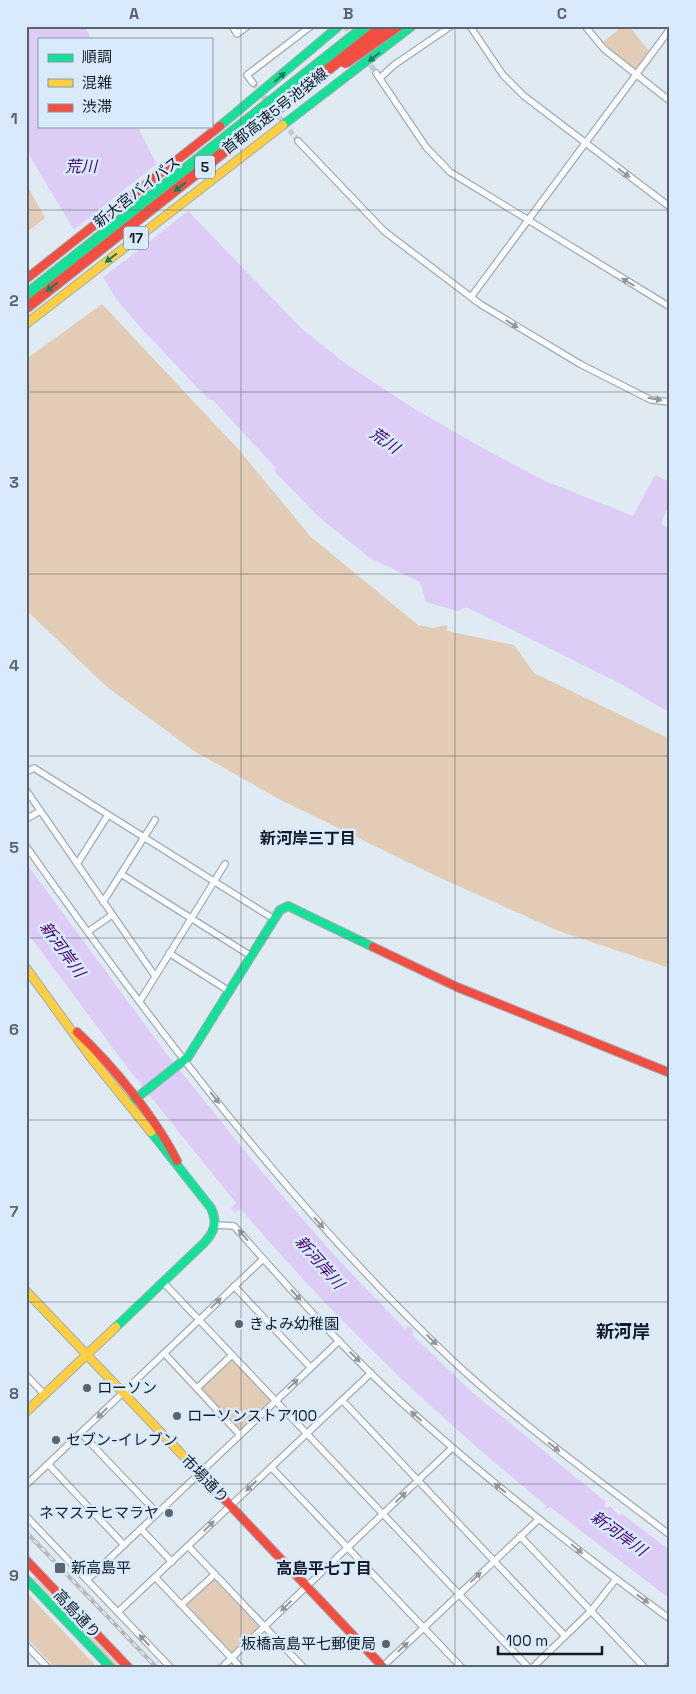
<svg xmlns="http://www.w3.org/2000/svg" width="696" height="1694" viewBox="0 0 696 1694" font-family="'Space Grotesk','Noto Sans JP',sans-serif">
<style>
.green{fill:#e2ccb5}
.water{fill:#dcccf6}
.pier{fill:#e0eaf3}
.lines{fill:none;stroke-linecap:round;stroke-linejoin:round}
.street-tunnel{stroke:#c1cbd4;stroke-width:5.5;stroke-dasharray:5.5 3;stroke-linecap:butt}
.street-casing{stroke:#a2acb5;stroke-width:8}
.fast-casing{stroke:#a2acb5;stroke-width:10}
.slow-casing{stroke:#a2acb5;stroke-width:10}
.jam-casing{stroke:#a2acb5;stroke-width:10}
.street{stroke:#fafcfd;stroke-width:5.5}
.fast{stroke:#16e098;stroke-width:8}
.slow{stroke:#ffcf43;stroke-width:8}
.jam{stroke:#f24e42;stroke-width:8}
.rail-casing{stroke:#b6b8bb;stroke-width:4}
.rail{stroke:#d8eafb;stroke-width:2;stroke-dasharray:5.5;stroke-linecap:butt}
.fast-bridge-casing{stroke:#9da6a2;stroke-width:12;stroke-linecap:butt}
.jam-bridge-casing{stroke:#9da6a2;stroke-width:12;stroke-linecap:butt}
.fast-bridge{stroke:#16e098;stroke-width:10}
.jam-bridge{stroke:#f24e42;stroke-width:10}
.oneway{fill:#147e5f}
.oneway2{fill:#91979c}
.grid{fill:none;stroke:#59646e;stroke-width:1;stroke-opacity:0.55}
.poi-dot{fill:#59646e;stroke:#d8eafb;stroke-width:2}
.labels{text-anchor:middle;stroke-width:5;stroke-linejoin:round;paint-order:stroke}
.shield{fill:#d8eafb;stroke:#4d5a66;stroke-width:1}
.shield-label{font-size:14px;font-weight:bold;fill:#111c26}
.street-label{font-size:15px;fill:#111c26;stroke:#d8eafb}
.poi-label{font-size:15px;fill:#111c26;stroke:#d8eafb;text-anchor:start}
.water-label{font-size:16px;font-style:italic;fill:#490072;stroke:#d8eafb}
.neighbourhood-label{font-size:16px;font-weight:bold;fill:#111c26;stroke:#d8eafb}
.quarter-label{font-size:18px;font-weight:bold;fill:#111c26;stroke:#d8eafb}
.neatline{fill:none;stroke:#59646e;stroke-width:2}
.grid-label{font-size:16px;text-anchor:middle;font-weight:bold;fill:#59646e}
</style>
<rect width="100%" height="100%" fill="#e0eaf3"/>
<g class="green">
<polygon points="623,26 629,26 649,51 635,70 603,42"/>
<polygon points="26,183 45,218 26,233"/>
<polygon points="102,304 239,450 311,537 418,625 433,628 447,625 447,631 514,645 534,673 670,739 670,968 556,930 434,875 279,799 194,751 107,687 26,610 26,359"/>
<polygon points="233,1360 270,1399 270,1403 243,1428 238,1428 202,1390 203,1386 230,1361"/>
<polygon points="34,1577 121,1668 118,1668 33,1578"/>
<polygon points="212,1579 216,1579 259,1625 259,1628 234,1652 230,1652 187,1606 187,1603"/>
<polygon points="26,1592 98,1668 55,1668 26,1637"/>
</g>
<g class="water">
<polygon points="26,26 85,26 91,39 39,39 39,126 137,126 154,159 190,213 301,328 346,364 413,408 479,446 545,481 633,516 655,475 670,482 670,503 661,523 670,530 670,713 621,684 466,607 458,611 426,602 420,582 370,558 320,518 274,471 276,468 213,400 209,400 141,328 116,299 33,162 26,148"/>
<path d="M26 863 168 1056 266 1177 270 1173 267 1178 332 1253 405 1329 409 1326 413 1330 412 1335 472 1392 606 1502 604 1506 607 1508 610 1506 619 1516 621 1513 670 1550V1599L550 1507 545 1510 547 1506C436 1416 333 1318 241 1209L235 1213 231 1208 236 1203 130 1071 26 931Z"/>
</g>
<polygon class="pier" points="159,162 191,209 101,279 71,232"/>
<g class="lines">
<g class="street-tunnel">
<polyline points="345,26 353,38"/>
<polyline points="366,58 376,73"/>
<polyline points="253,83 298,141"/>
</g>
<g class="street-casing">
<g id="street">
<polyline points="232,26 237,34 248,26"/>
<polyline points="470,26 503,75 524,96 670,207"/>
<polyline points="585,26 604,49 670,101"/>
<polyline points="376,73 426,147 450,172 670,307"/>
<polyline points="380,78 394,65 451,26"/>
<polyline points="253,83 247,75 311,26"/>
<polyline points="298,141 384,231 480,304 580,364 651,400 670,402"/>
<polyline points="471,297 670,29"/>
<polyline points="26,772 34,768 274,919"/>
<polyline points="26,790 155,976"/>
<polyline points="26,819 40,811"/>
<path d="M26 846C154 1027 290 1206 451 1359 519 1423 596 1478 670 1535"/>
<polyline points="77,864 108,815"/>
<polyline points="121,874 251,956"/>
<polyline points="103,902 155,820"/>
<polyline points="89,931 112,915"/>
<polyline points="169,953 229,991"/>
<polyline points="140,1001 225,864"/>
<path d="M216 1225 234 1226C284 1282 333 1338 387 1389 476 1472 572 1547 670 1619"/>
<polyline points="163,1282 529,1668"/>
<polyline points="234,1286 311,1368"/>
<polyline points="164,1353 240,1435"/>
<polyline points="26,1375 45,1395"/>
<polyline points="197,1388 232,1355"/>
<polyline points="342,1400 565,1636"/>
<polyline points="81,1433 157,1513"/>
<polyline points="48,1464 124,1545"/>
<polyline points="271,1467 462,1668"/>
<polyline points="26,1485 263,1259"/>
<polyline points="26,1516 171,1668"/>
<polyline points="141,1529 172,1562"/>
<polyline points="520,1536 645,1668"/>
<polyline points="188,1546 304,1668"/>
<polyline points="155,1577 241,1668"/>
<polyline points="87,1580 339,1341"/>
<polyline points="182,1604 215,1574"/>
<polyline points="118,1612 371,1373"/>
<polyline points="26,1645 48,1668"/>
<polyline points="221,1668 452,1448"/>
<polyline points="381,1668 539,1519"/>
<polyline points="532,1668 591,1611 616,1579"/>
<polyline points="667,1668 670,1665"/>
</g>
</g>
<g class="fast-casing">
<g id="fast">
<polyline points="283,125 412,26"/>
<polyline points="220,126 339,26"/>
<polyline points="134,1100 188,1057 280,910 288,906 373,947"/>
<path d="M116 1327 203 1244C214 1233 218 1223 211 1208L151 1132"/>
<polyline points="26,1579 111,1668"/>
</g>
</g>
<g class="slow-casing">
<g id="slow">
<polyline points="26,324 283,125"/>
<polyline points="26,968 92,1059 151,1132"/>
<polyline points="26,1291 190,1463"/>
<polyline points="26,1412 116,1327"/>
</g>
</g>
<g class="jam-casing">
<g id="jam">
<polyline points="26,279 220,126"/>
<polyline points="373,947 457,987 670,1073"/>
<path d="M77 1032C113 1066 155 1117 177 1161"/>
<polyline points="190,1463 384,1668"/>
<polyline points="26,1560 129,1668"/>
</g>
</g>
<use href="#street" class="street"/>
<use href="#fast" class="fast"/>
<use href="#slow" class="slow"/>
<use href="#jam" class="jam"/>
<g class="rail-casing">
<polyline id="rail" points="26,1532 157,1668"/>
</g>
<use href="#rail" class="rail"/>
<g class="fast-bridge-casing">
<polyline id="fast-bridge" points="26,295 366,26"/>
</g>
<g class="jam-bridge-casing">
<g id="jam-bridge">
<polyline points="345,63 398,26"/>
<polyline points="26,308 383,26"/>
</g>
</g>
<use href="#fast-bridge" class="fast-bridge"/>
<use href="#jam-bridge" class="jam-bridge"/>
</g>
<defs><path id="oneway-solid" d="M-6-.8H1V-3.2L6.5 0L1 3.2V.8H-6Z" transform="scale(1.25)"/></defs>
<g class="oneway">
<use href="#oneway-solid" transform="translate(374 57) rotate(142)"/>
<use href="#oneway-solid" transform="translate(280 77) rotate(-41)"/>
<use href="#oneway-solid" transform="translate(180 187) rotate(142)"/>
<use href="#oneway-solid" transform="translate(111 258) rotate(142)"/>
<use href="#oneway-solid" transform="translate(52 287) rotate(142)"/>
</g>
<g class="oneway2">
<use href="#oneway-solid" transform="translate(624 173) rotate(37)"/>
<use href="#oneway-solid" transform="translate(628 282) rotate(-149)"/>
<use href="#oneway-solid" transform="translate(512 324) rotate(32)"/>
<use href="#oneway-solid" transform="translate(655 399) rotate(9)"/>
<use href="#oneway-solid" transform="translate(215 1098) rotate(51)"/>
<use href="#oneway-solid" transform="translate(319 1223) rotate(48)"/>
<use href="#oneway-solid" transform="translate(243 1235) rotate(-131)"/>
<use href="#oneway-solid" transform="translate(296 1295) rotate(47)"/>
<use href="#oneway-solid" transform="translate(216 1303) rotate(-44)"/>
<use href="#oneway-solid" transform="translate(432 1340) rotate(44)"/>
<use href="#oneway-solid" transform="translate(355 1357) rotate(45)"/>
<use href="#oneway-solid" transform="translate(293 1384) rotate(-43)"/>
<use href="#oneway-solid" transform="translate(102 1413) rotate(136)"/>
<use href="#oneway-solid" transform="translate(416 1416) rotate(-138)"/>
<use href="#oneway-solid" transform="translate(554 1447) rotate(39)"/>
<use href="#oneway-solid" transform="translate(251 1486) rotate(136)"/>
<use href="#oneway-solid" transform="translate(500 1488) rotate(-142)"/>
<use href="#oneway-solid" transform="translate(401 1497) rotate(-44)"/>
<use href="#oneway-solid" transform="translate(209 1526) rotate(-44)"/>
<use href="#oneway-solid" transform="translate(577 1549) rotate(39)"/>
<use href="#oneway-solid" transform="translate(476 1577) rotate(-43)"/>
<use href="#oneway-solid" transform="translate(643 1599) rotate(36)"/>
<use href="#oneway-solid" transform="translate(286 1606) rotate(136)"/>
<use href="#oneway-solid" transform="translate(144 1640) rotate(-133)"/>
<use href="#oneway-solid" transform="translate(403 1647) rotate(-43)"/>
</g>
<path class="grid" d="M241 26V1668M455 26V1668M26 210H670M26 392H670M26 574H670M26 756H670M26 938H670M26 1120H670M26 1302H670M26 1484H670"/>
<g class="poi-dot">
<circle cx="239" cy="1324" r="5"/>
<circle cx="87" cy="1388" r="5"/>
<circle cx="177" cy="1416" r="5"/>
<circle cx="56" cy="1440" r="5"/>
<circle cx="169" cy="1513" r="5"/>
<rect x="54" y="1562" width="12" height="12" rx="2.5"/>
<circle cx="386" cy="1644" r="5"/>
</g>
<g class="labels">
<g class="shield">
<rect x="195" y="155.5" width="20" height="23" rx="4"/>
<rect x="123.5" y="226.5" width="25" height="23" rx="4"/>
</g>
<g class="shield-label">
<text x="205" y="172">5</text>
<text x="136" y="243">17</text>
</g>
<g class="street-label">
<text transform="translate(275 111) rotate(-38)" y="5">首都高速5号池袋線</text>
<text transform="translate(137 192) rotate(-38)" y="5">新大宮バイパス</text>
<text transform="translate(205 1479) rotate(46)" y="5">市場通り</text>
<text transform="translate(77 1614) rotate(47)" y="5">高島通り</text>
</g>
<g class="poi-label">
<text x="249" y="1329">きよみ幼稚園</text>
<text x="97" y="1393">ローソン</text>
<text x="187" y="1421">ローソンストア100</text>
<text x="66" y="1445">セブン-イレブン</text>
<text x="159" y="1518" text-anchor="end">ネマステヒマラヤ</text>
<text x="71" y="1573">新高島平</text>
<text x="376" y="1649" text-anchor="end">板橋高島平七郵便局</text>
</g>
<g class="water-label">
<text x="81" y="172">荒川</text>
<text transform="translate(385 440) rotate(35)" y="6">荒川</text>
<text transform="translate(63 949) rotate(54)" y="6">新河岸川</text>
<text transform="translate(320 1262) rotate(49)" y="6">新河岸川</text>
<text transform="translate(619 1533) rotate(36)" y="6">新河岸川</text>
</g>
<g class="neighbourhood-label">
<text x="308" y="844">新河岸三丁目</text>
<text x="324" y="1574">高島平七丁目</text>
</g>
<g class="quarter-label">
<text x="623" y="1338">新河岸</text>
</g>
</g>
<rect width="696" height="1694" fill="none" stroke="#d8eafb" stroke-width="55"/>
<rect x="38" y="38" width="175" height="90" fill="#d8eafb" stroke="#8898a6"/>
<rect x="48" y="54" width="25" height="8" fill="#16e098" stroke="#8898a6"/>
<text x="82" y="62" font-size="15" fill="#111c26">順調</text>
<rect x="48" y="79" width="25" height="8" fill="#ffcf43" stroke="#8898a6"/>
<text x="82" y="88" font-size="15" fill="#111c26">混雑</text>
<rect x="48" y="104" width="25" height="8" fill="#f24e42" stroke="#8898a6"/>
<text x="82" y="112" font-size="15" fill="#111c26">渋滞</text>
<path d="M498 1646v8h104v-8" fill="none" stroke="#111c26" stroke-width="2.5"/>
<text x="506" y="1646" font-size="15" fill="#111c26" stroke="#d8eafb" stroke-width="4" paint-order="stroke">100 m</text>
<rect x="28" y="28" width="640" height="1638" class="neatline"/>
<g class="grid-label">
<text x="134" y="19">A</text>
<text x="348" y="19">B</text>
<text x="562" y="19">C</text>
<text x="14" y="124">1</text>
<text x="14" y="306">2</text>
<text x="14" y="488">3</text>
<text x="14" y="671">4</text>
<text x="14" y="853">5</text>
<text x="14" y="1035">6</text>
<text x="14" y="1217">7</text>
<text x="14" y="1399">8</text>
<text x="14" y="1581">9</text>
</g>
</svg>
